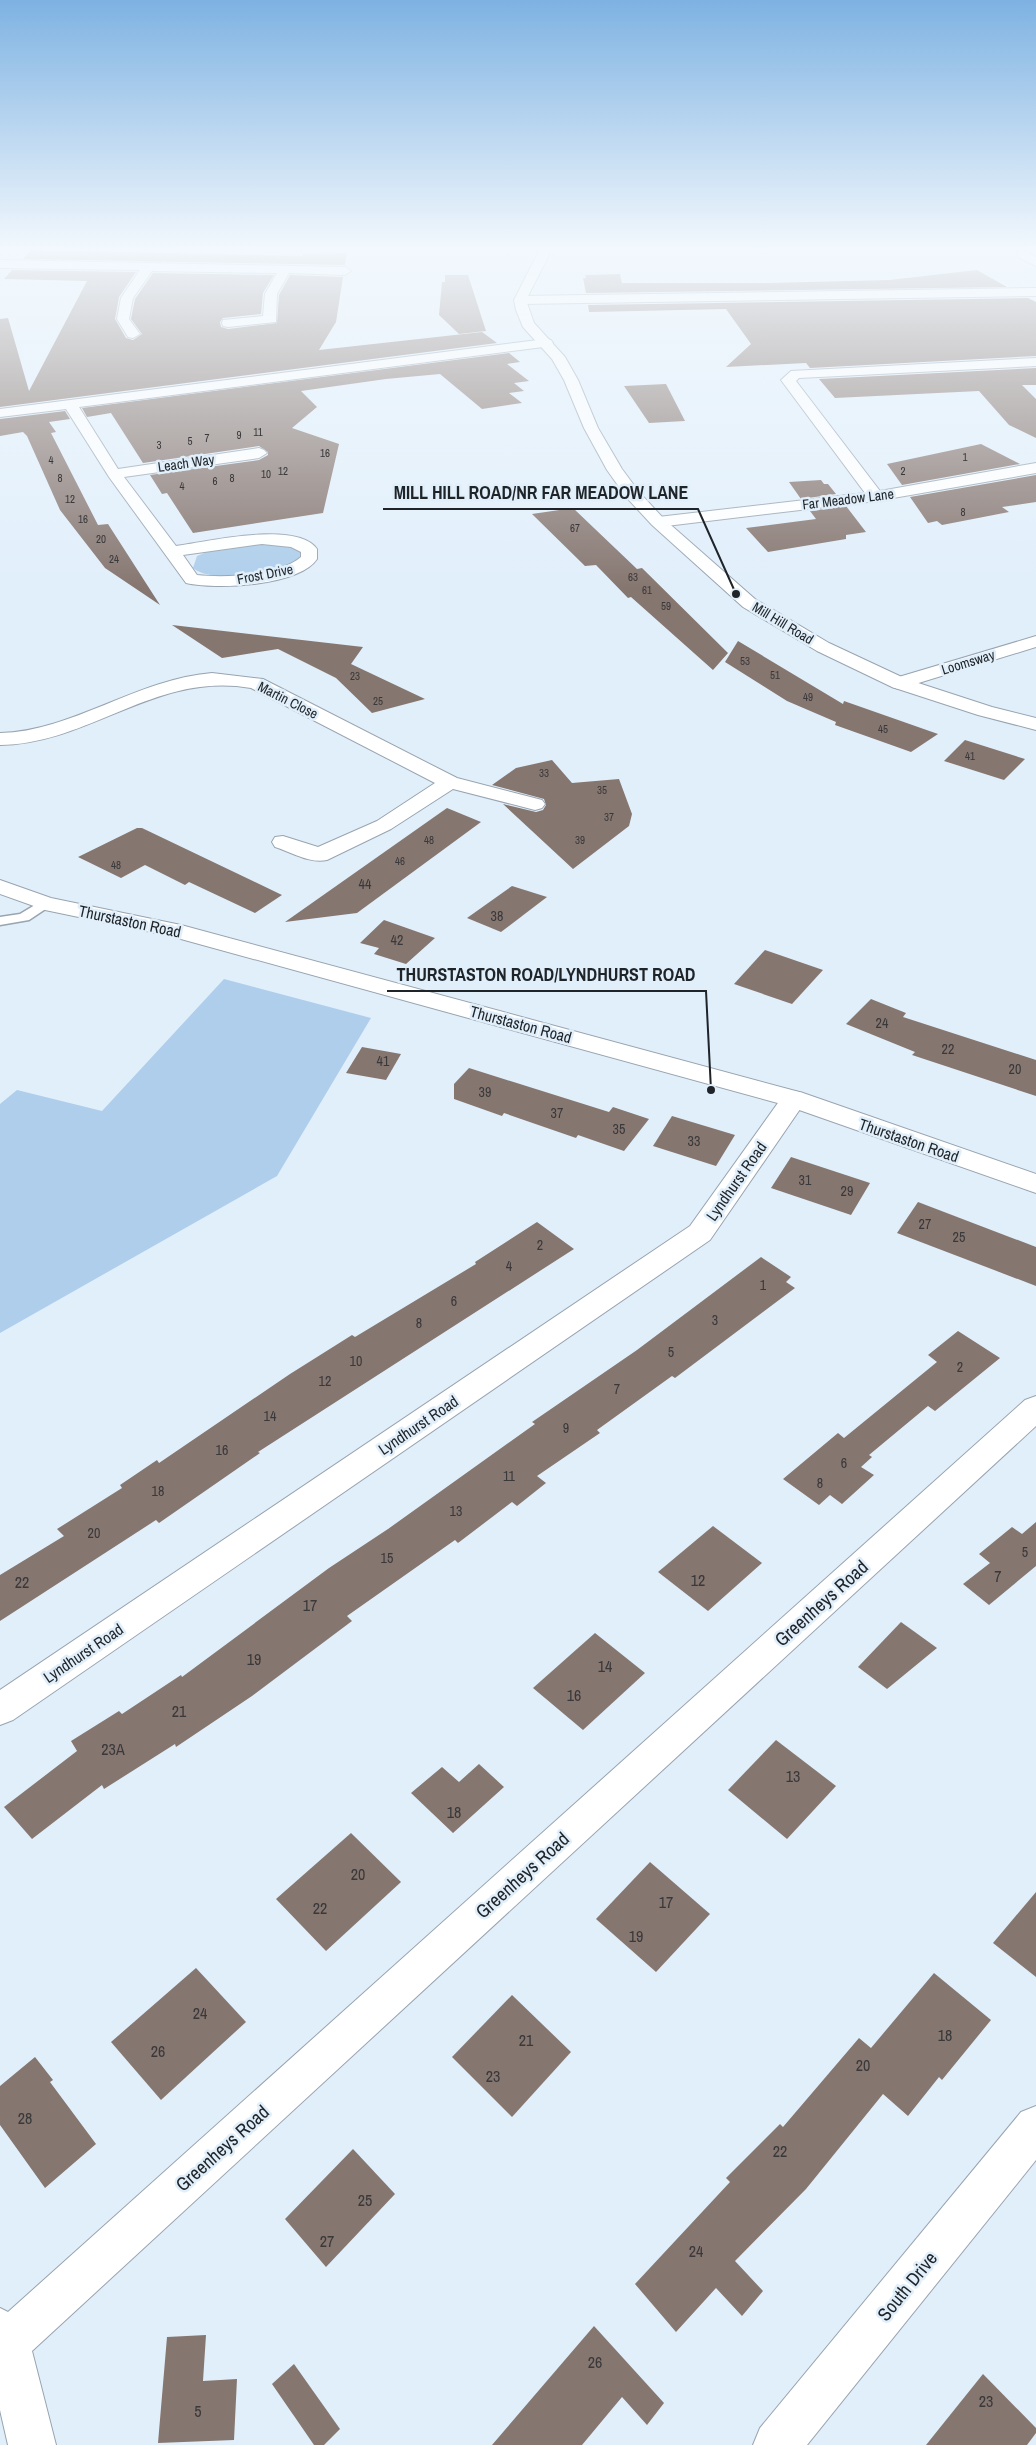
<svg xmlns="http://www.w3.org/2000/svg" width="1036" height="2445" viewBox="0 0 1036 2445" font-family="'Archivo Narrow',sans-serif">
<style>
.green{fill:#aeceeb}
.building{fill:#867670}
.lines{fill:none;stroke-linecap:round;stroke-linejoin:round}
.service-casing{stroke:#98a4b0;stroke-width:3}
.minor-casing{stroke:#98a4b0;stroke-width:2}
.tertiary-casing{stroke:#98a4b0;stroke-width:2}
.service{fill:#fff;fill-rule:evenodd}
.minor{fill:#fff;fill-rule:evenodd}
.tertiary{fill:#fff;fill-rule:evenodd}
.labels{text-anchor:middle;stroke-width:5;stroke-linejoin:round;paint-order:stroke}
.far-number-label{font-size:11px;fill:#39383a}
.far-street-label{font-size:14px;fill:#1f2428;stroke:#e1effb}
.number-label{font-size:14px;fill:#39383a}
.street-label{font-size:16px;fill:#1f2428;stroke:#e1effb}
.near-number-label{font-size:16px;fill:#39383a}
.near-street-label{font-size:19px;fill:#1f2428;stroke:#e1effb}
.leader{fill:none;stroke:#1f2428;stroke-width:2}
.callout-dot{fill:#1f2428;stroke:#e1effb;stroke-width:2}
.callout-label{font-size:18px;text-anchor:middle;font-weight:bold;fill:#1f2428;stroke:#e1effb;stroke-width:5;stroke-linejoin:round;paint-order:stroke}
</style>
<rect width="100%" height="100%" fill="#e1effb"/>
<g class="green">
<path d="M261 542H280L301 549V559C275 572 217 586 193 568L197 556 209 551Z"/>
<polygon points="224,979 371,1018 277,1176 0,1333 0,1104 17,1090 102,1111"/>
</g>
<g class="building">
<polygon points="31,250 302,256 303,254 347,253 345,265 23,259"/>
<polygon points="12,270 136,272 119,297 115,319 126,338 133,340 142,334 131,319 135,299 153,273 274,275 263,293 261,314 223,318 220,322 221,327 228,329 277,323 279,295 290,275 343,277 336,322 319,350 482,332 497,343 0,407 0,319 8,318 29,391 87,281 4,279"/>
<polygon points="977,270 1007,287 586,293 583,278 586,278 585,275 620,274 622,283 767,283 889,280"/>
<polygon points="445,275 468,275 486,331 459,334 439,315 442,282 445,282"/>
<polygon points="1028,298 1036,302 1036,356 810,368 806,363 726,367 751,344 726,309 589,312 588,305"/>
<polygon points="509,353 520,362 507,364 529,381 514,383 524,391 509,393 522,403 482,409 440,374 386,379 301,391 317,407 292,428 339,444 323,513 193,533 167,493 162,494 150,475 259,460 268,455 268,452 259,446 143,463 111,413 87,417 82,408"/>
<polygon points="1036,368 1036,385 1022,385 1036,399 1036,438 1009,425 979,391 835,398 819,379"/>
<polygon points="666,384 685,421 649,423 624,386"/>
<polygon points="65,411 70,419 49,422 56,432 51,433 98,525 108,524 160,605 105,568 60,510 27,436 23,432 0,436 0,419"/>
<polygon points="981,444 1020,464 902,485 887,464"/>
<polygon points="1036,475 1036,502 1002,507 1009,512 942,525 937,521 928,523 910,497"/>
<polygon points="821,480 824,484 828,484 836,494 801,499 789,482"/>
<polygon points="846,506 866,532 846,535 846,539 768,552 746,528 816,519 810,511"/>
<polygon points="573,508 637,569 642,568 728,653 713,670 631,597 628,598 596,565 585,566 532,514"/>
<polygon points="172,625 363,647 351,664 425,699 372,713 336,678 278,649 222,658"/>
<polygon points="738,641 843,704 844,701 938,734 911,752 835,725 836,722 787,701 725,662"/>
<polygon points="965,740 1025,759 1004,780 944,761"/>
<polygon points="552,760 572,783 619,779 632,814 629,826 573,869 503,804 536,812 543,810 546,805 544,799 492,785 516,768"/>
<polygon points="447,808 481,822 357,913 285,922"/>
<polygon points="137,828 142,828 282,895 255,913 189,882 185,885 145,865 121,878 78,857"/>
<polygon points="512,886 547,897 501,932 467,918"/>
<polygon points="384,920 435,938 406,964 374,954 379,948 360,943"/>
<polygon points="765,950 823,970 792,1004 734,984"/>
<polygon points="871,999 906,1013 903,1017 1036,1060 1036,1096 912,1055 915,1052 846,1024"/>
<polygon points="362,1047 401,1054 386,1080 346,1073"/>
<polygon points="469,1068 609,1112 613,1107 649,1119 624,1151 578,1135 576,1138 504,1113 502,1116 454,1099 454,1084"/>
<polygon points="672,1116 735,1135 716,1166 653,1146"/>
<polygon points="791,1157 870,1183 851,1215 771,1188"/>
<polygon points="918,1202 1036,1247 1036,1286 897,1233"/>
<polygon points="537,1222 574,1249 258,1452 260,1453 159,1523 156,1520 0,1621 0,1575 64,1536 57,1529 122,1488 120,1485 157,1460 159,1463 290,1374 352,1335 355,1337 476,1264 475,1262"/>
<polygon points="761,1257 791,1277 786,1282 795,1288 675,1378 672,1376 597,1430 600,1433 537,1476 546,1483 517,1506 512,1502 458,1543 455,1540 347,1616 352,1621 252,1696 176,1747 175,1744 104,1789 102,1785 32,1839 4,1807 77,1751 71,1741 119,1711 122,1714 181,1675 182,1677 329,1568 388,1529 535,1424 532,1422 637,1350"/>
<polygon points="958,1331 1000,1358 935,1411 928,1406 869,1455 872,1457 861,1467 874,1475 842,1504 830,1495 819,1505 783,1479 838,1433 844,1438 937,1362 928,1355"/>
<polygon points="1036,1522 1036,1566 989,1605 963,1584 990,1563 979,1554 1012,1527 1022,1534"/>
<polygon points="713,1526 762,1563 708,1611 658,1572"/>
<polygon points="901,1622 937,1648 887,1689 858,1667"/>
<polygon points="595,1633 645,1673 583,1730 533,1688"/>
<polygon points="776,1740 836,1786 787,1839 728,1790"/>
<polygon points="479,1764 504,1787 453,1833 411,1793 442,1767 459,1782"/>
<polygon points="351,1833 401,1882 326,1951 276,1899"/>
<polygon points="650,1862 710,1914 656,1972 596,1919"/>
<polygon points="1036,1892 1036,1977 993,1943"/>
<polygon points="196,1968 246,2022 161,2100 111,2042"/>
<polygon points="934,1973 991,2020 942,2080 939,2077 908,2116 883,2094 806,2189 735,2261 763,2291 742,2316 716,2288 676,2332 635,2284 730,2182 726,2178 780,2124 783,2127 859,2038 871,2048"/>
<polygon points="512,1995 571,2052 512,2117 452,2057"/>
<polygon points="35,2057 53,2080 50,2082 96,2144 45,2188 0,2125 0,2086"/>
<polygon points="353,2149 395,2194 326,2267 285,2219"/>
<polygon points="594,2326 664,2403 647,2425 622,2397 582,2445 492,2445"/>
<polygon points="206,2335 203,2381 237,2379 234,2440 158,2443 167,2337"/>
<polygon points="294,2364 340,2429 324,2445 314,2445 272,2384"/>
<polygon points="983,2374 1036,2428 1036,2433 1027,2445 926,2445"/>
</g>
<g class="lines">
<g class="service-casing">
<polygon id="service" points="45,899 50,900 52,903 50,906 29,920 0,925 0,917 20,914"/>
</g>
<g class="minor-casing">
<g id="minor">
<polygon points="1022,250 1036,257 1036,266 1018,257 1018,251"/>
<polygon points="0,260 345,267 351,271 345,275 289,273 277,294 276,322 228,327 223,326 222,323 223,320 263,316 265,294 277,273 152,271 133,298 129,319 140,334 133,338 128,337 117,319 121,298 140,270 0,268"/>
<polygon points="1036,288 1036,296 520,304 514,300 520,296"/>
<path d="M546 339 551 340 553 343 551 346 79 407 118 469 259 448 264 450 267 453 259 458 124 477 176 546C206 542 297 520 317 549V559C299 586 216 590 186 583L109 477 66 409 0 417V409ZM262 544 291 547 301 552V557C279 576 225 578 197 575L183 555Z"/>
<polygon points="1036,358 1036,366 799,378 796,381 880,491 1036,463 1036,473 876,501 658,527 650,522 658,517 865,493 781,380 791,371"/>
<polygon points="1036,636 1036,647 899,689 892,687 890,683 892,679"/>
<path d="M212 673 263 679 457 778 542 800 545 804 542 808 535 810 453 789 391 829 327 860C310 864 291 852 275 847L272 842 275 837 283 836 318 847 377 821 435 783 251 688C156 671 90 744 0 745V733C71 732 137 679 212 673Z"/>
<polygon points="794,1091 803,1093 807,1099 710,1240 13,1720 0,1725 0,1690 690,1226 785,1093"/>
<polygon points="1036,1396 1036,1426 32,2351 56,2445 8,2445 0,2410 0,2308 8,2312 1025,1400"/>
<polygon points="1036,2106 1036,2160 807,2445 753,2445 760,2428 1021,2112"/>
</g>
</g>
<g class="tertiary-casing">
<g id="tertiary">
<polygon points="541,247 553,247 526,300 534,323 565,357 578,380 598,428 622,469 639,492 664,519 755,599 829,643 906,679 992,707 1036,718 1036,730 978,715 892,687 817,651 743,607 652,525 627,498 607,470 584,428 564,380 552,359 523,327 516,310 514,300"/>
<polygon points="0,880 51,898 181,925 803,1093 1036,1174 1036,1193 785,1105 170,936 45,910 0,894"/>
</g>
</g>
<use href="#service" class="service"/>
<use href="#minor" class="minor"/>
<use href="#tertiary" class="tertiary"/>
</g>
<linearGradient id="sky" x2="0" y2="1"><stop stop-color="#7eb2e2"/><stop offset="0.42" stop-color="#f2f8fd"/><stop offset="1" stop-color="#f2f8fd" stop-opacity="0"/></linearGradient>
<rect width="1036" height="589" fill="url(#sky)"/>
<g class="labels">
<g class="far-number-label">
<text x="258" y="436">11</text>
<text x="239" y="439">9</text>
<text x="207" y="442">7</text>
<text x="190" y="445">5</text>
<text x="159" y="449">3</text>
<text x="325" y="457">16</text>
<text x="965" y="461">1</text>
<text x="51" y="464">4</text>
<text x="283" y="475">12</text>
<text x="903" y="475">2</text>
<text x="266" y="478">10</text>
<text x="60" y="482">8</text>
<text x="232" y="482">8</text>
<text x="215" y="485">6</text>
<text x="182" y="490">4</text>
<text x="70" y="503">12</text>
<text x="963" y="516">8</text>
<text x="83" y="523">16</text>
<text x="575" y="532">67</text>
<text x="101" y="543">20</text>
<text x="114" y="563">24</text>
<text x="633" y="581">63</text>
<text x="647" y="594">61</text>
<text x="666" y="610">59</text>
<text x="745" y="665">53</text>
<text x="775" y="679">51</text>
<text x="355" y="680">23</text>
<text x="808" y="701">49</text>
<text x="378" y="705">25</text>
<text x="883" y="733">45</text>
<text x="970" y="760">41</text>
<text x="544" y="777">33</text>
<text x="602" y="794">35</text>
<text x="609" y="821">37</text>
<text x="429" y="844">48</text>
<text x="580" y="844">39</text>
<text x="400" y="865">46</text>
<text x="116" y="869">48</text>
</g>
<g class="far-street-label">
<text transform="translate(186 463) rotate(-8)" y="5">Leach Way</text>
<text transform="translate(848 499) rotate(-7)" y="5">Far Meadow Lane</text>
<text transform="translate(265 574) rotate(-11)" y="5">Frost Drive</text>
<text transform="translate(783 623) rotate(31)" y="5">Mill Hill Road</text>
<text transform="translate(968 662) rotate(-17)" y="5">Loomsway</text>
<text transform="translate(288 700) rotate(27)" y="5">Martin Close</text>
</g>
<g class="number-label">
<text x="365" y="889">44</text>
<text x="497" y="921">38</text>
<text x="397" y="945">42</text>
<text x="882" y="1028">24</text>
<text x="948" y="1054">22</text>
<text x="383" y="1066">41</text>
<text x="1015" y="1074">20</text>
<text x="485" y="1097">39</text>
<text x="557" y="1118">37</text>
<text x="619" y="1134">35</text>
<text x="694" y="1146">33</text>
<text x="805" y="1185">31</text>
<text x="847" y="1196">29</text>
<text x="925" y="1229">27</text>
<text x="959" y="1242">25</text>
<text x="540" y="1250">2</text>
<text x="509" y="1271">4</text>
<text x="763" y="1290">1</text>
<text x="454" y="1306">6</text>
<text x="715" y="1325">3</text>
<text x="419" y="1328">8</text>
<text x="671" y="1357">5</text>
<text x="356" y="1366">10</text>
<text x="960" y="1372">2</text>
<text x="325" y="1386">12</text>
<text x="617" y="1394">7</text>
<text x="270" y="1421">14</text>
<text x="566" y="1433">9</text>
<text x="222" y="1455">16</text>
<text x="844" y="1468">6</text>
<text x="509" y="1481">11</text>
<text x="820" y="1488">8</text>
<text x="158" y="1496">18</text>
<text x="456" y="1516">13</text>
<text x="94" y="1538">20</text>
<text x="1025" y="1557">5</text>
<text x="387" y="1563">15</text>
</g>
<g class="street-label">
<text transform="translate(130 921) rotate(12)" y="6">Thurstaston Road</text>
<text transform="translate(521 1024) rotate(15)" y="6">Thurstaston Road</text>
<text transform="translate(909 1140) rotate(19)" y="6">Thurstaston Road</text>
<text transform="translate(736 1181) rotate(-55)" y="6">Lyndhurst Road</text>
<text transform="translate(418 1425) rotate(-34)" y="6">Lyndhurst Road</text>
<text transform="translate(83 1653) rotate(-34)" y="6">Lyndhurst Road</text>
</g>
<g class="near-number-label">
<text x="998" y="1582">7</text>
<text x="698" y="1586">12</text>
<text x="22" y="1588">22</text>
<text x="310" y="1611">17</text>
<text x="254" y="1665">19</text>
<text x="605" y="1672">14</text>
<text x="574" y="1701">16</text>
<text x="179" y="1717">21</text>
<text x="113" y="1755">23A</text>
<text x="793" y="1782">13</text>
<text x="454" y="1818">18</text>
<text x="358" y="1880">20</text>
<text x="666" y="1908">17</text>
<text x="320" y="1914">22</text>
<text x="636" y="1942">19</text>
<text x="200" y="2019">24</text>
<text x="945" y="2041">18</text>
<text x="526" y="2046">21</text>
<text x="158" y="2057">26</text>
<text x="863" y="2071">20</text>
<text x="493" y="2082">23</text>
<text x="25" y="2124">28</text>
<text x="780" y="2157">22</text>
<text x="365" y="2206">25</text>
<text x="327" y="2247">27</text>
<text x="696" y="2257">24</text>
<text x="595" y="2368">26</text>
<text x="986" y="2407">23</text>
<text x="198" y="2417">5</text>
</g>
<g class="near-street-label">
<text transform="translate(821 1603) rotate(-42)" y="7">Greenheys Road</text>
<text transform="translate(522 1875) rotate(-42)" y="7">Greenheys Road</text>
<text transform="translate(222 2148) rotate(-42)" y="7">Greenheys Road</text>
<text transform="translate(907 2286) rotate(-51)" y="7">South Drive</text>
</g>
</g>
<path class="leader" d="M736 594L698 509H383M711 1090L706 991H387"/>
<g class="callout-dot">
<circle cx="736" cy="594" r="5"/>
<circle cx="711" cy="1090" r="5"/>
</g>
<g class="callout-label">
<text x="541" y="499">MILL HILL ROAD/NR FAR MEADOW LANE</text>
<text x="546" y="981">THURSTASTON ROAD/LYNDHURST ROAD</text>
</g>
</svg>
